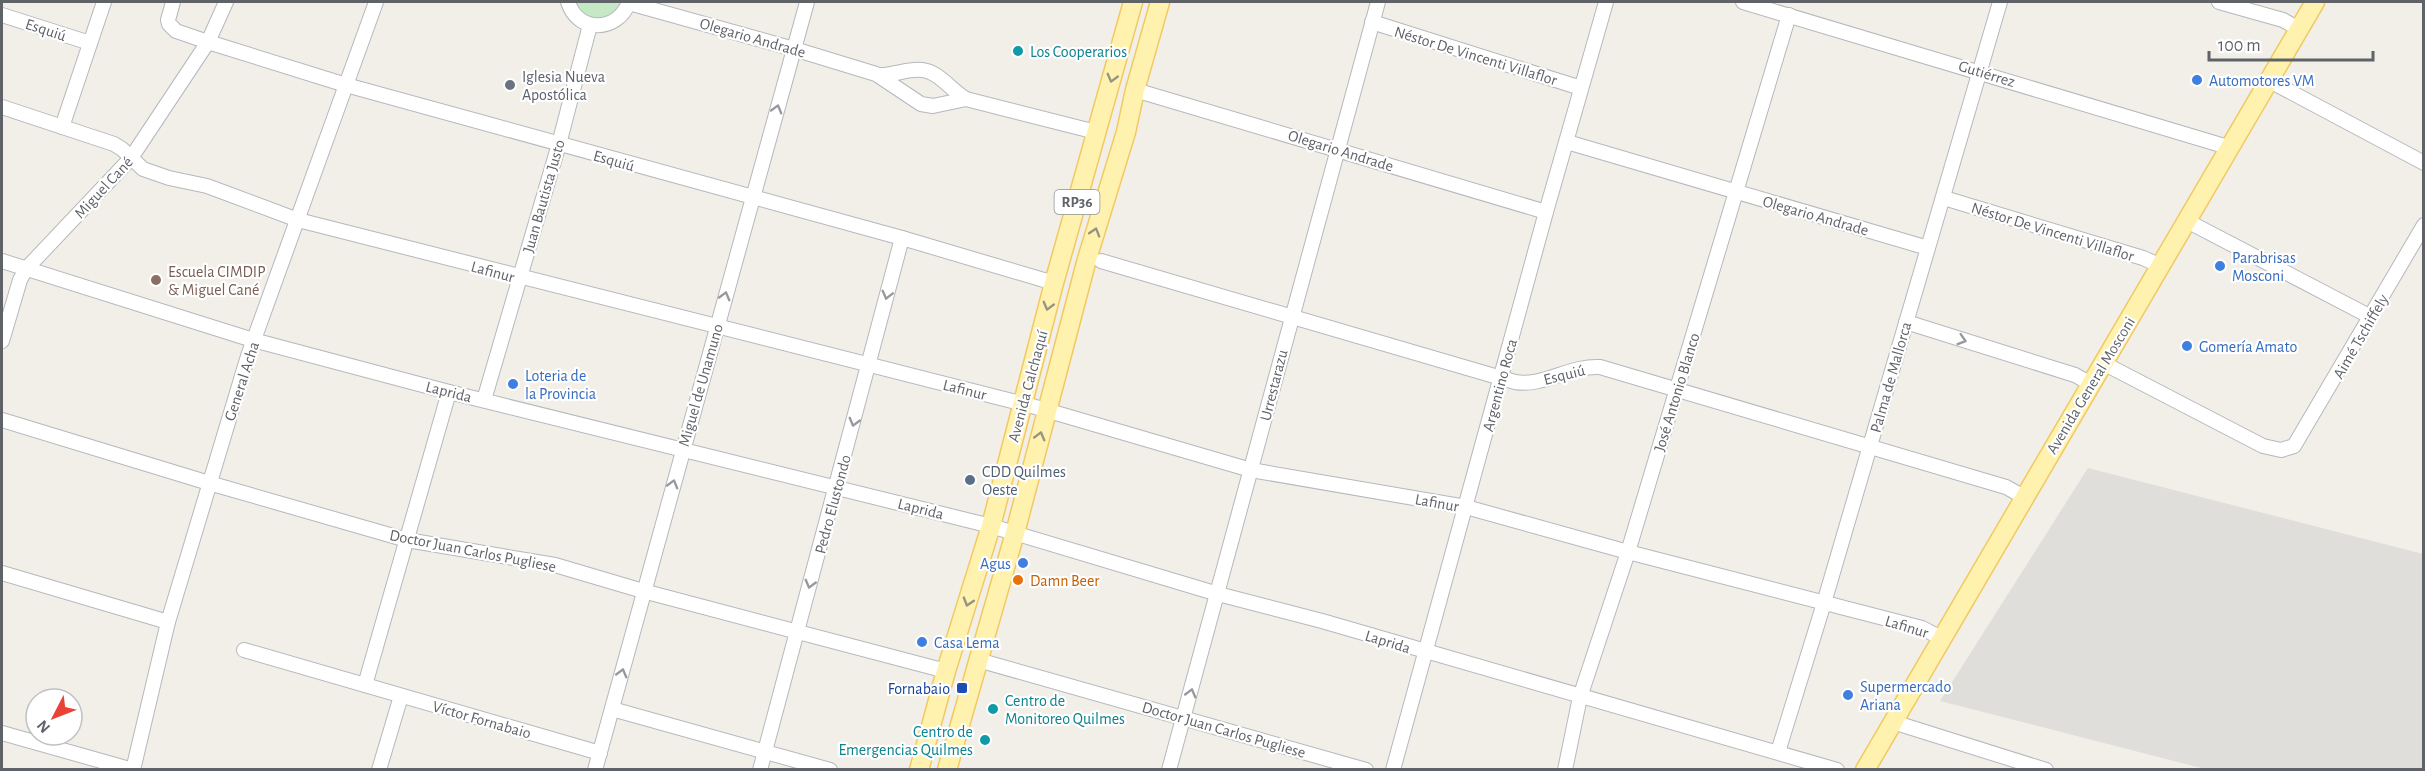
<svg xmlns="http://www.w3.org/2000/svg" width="2425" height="771" viewBox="0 0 2425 771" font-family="'Alegreya Sans',sans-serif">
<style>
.industrial{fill:#e0deda}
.green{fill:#c5e8c5}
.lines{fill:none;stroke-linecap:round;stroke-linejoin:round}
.minor-casing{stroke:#b5b8bc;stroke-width:16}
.major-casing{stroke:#f2c960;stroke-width:21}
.minor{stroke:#fff;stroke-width:14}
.major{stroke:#fff2af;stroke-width:18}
.oneway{stroke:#979581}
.oneway2{stroke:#979a9d}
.culture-dot{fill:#0f9aa8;stroke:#fff;stroke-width:2}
.shop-dot{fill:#3f7fe0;stroke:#fff;stroke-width:2}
.worship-dot{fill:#6b7280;stroke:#fff;stroke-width:2}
.education-dot{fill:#8d6e63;stroke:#fff;stroke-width:2}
.service-dot{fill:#5c6f8a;stroke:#fff;stroke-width:2}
.food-dot{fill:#e8710a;stroke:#fff;stroke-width:2}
.transit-dot{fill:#1a4fb4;stroke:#fff;stroke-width:2}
.labels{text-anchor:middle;stroke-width:4.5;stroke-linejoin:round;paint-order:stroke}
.shield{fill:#fff;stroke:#8f9295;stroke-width:1.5}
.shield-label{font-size:15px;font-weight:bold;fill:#5f6368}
.street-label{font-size:16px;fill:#5f6368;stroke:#fff}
.culture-label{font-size:16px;fill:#0d838f;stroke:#fff;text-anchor:start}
.worship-label{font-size:16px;fill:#5b616d;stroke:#fff;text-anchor:start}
.shop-label{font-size:16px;fill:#366cbe;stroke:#fff;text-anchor:start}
.education-label{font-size:16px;fill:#785e54;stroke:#fff;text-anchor:start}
.service-label{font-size:16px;fill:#4e5e75;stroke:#fff;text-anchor:start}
.food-label{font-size:16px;fill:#c56008;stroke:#fff;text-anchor:start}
.transit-label{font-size:16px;fill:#164399;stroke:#fff;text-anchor:end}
</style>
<rect width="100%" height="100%" fill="#f1efe8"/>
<polygon class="industrial" points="2088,468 2423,554 2423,769 2205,769 1940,701"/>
<path class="green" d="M572 2H623C613 20 605 21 585 18Z"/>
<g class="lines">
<g class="minor-casing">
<g id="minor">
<polyline points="173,2 168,20 169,24 176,31 208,42 346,85 902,238 1054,283"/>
<path d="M568 2C578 34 618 32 629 2"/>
<polyline points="1743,2 2231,148"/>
<polyline points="2219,2 2283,20 2299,29"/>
<polyline points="629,3 794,49 876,74 921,104 933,106 966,99"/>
<polyline points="2,15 90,43"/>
<polyline points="1372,22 1581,88"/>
<path d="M878 75C893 76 908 68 922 70 938 71 952 91 966 99L1096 132"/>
<polyline points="2270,81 2424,163"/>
<polyline points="1135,90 1546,212"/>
<polyline points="2,107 114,144 122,149 143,169 169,178 207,186 298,220 1032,406 1251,470 1466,507 1628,552 1922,628 1941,638"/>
<polyline points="62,127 104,2"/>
<polyline points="1567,142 1928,248"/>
<polyline points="1944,198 2143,258 2161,266"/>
<polyline points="2187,221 2371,317"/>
<polyline points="2,261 253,340 449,392 991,526 1218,594 1322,621 1837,770"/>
<path d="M1101 261 1515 382C1543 387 1571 365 1600 367L2006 487 2024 497"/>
<polyline points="1906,322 2075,375 2091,384"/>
<polyline points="2,341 20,280 26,269 131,158 208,42 226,2"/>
<polyline points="2103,363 2263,446 2281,450 2294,446 2424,225"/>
<polyline points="484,400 559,144 590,25"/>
<polyline points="2,420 209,483 407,540 555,565 643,591 946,671"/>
<polyline points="2,573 168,622"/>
<polyline points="244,650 600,753"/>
<polyline points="978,660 1366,770"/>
<polyline points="365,685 449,392"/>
<polyline points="612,709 830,770"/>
<polyline points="1893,722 2046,770"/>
<polyline points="2,733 133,770"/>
<polyline points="1778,752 1824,603 2000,2"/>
<polyline points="133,770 168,622 248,356 376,2"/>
<polyline points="379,770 401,696"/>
<polyline points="595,770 807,2"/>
<polyline points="760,770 902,238"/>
<polyline points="1169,770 1378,2"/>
<polyline points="1393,770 1546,212 1606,2"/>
<polyline points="1565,770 1580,697 1628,552 1789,15"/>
</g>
</g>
<g class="major-casing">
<g id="major">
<polyline points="919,770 946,671 991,526 1054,283 1133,2"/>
<polyline points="947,770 1015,533 1087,259 1126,132 1135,90 1160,2"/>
<polyline points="1865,770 2315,2"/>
</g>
</g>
<use href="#minor" class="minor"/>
<use href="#major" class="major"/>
</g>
<defs><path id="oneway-chevron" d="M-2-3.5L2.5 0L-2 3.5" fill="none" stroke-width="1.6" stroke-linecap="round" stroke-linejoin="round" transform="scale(1.5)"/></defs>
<g class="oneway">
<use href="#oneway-chevron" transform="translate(1112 78) rotate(105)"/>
<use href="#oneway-chevron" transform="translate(1095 232) rotate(-73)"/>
<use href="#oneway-chevron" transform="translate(1048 306) rotate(105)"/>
<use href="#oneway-chevron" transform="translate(1040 436) rotate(-75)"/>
<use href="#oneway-chevron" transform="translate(968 602) rotate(107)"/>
</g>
<g class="oneway2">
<use href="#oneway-chevron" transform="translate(777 109) rotate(-74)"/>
<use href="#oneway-chevron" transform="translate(887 295) rotate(104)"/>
<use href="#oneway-chevron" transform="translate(725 296) rotate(-75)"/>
<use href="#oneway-chevron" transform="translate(1962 340) rotate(17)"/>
<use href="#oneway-chevron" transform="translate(854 422) rotate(105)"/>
<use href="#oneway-chevron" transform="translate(673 484) rotate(-74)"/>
<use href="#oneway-chevron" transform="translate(810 584) rotate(105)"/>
<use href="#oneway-chevron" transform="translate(622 673) rotate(-75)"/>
<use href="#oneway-chevron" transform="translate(1191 693) rotate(-75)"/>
</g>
<g class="culture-dot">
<circle cx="1018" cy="51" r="6"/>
<circle cx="993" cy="709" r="6"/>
<circle cx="985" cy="740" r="6"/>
</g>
<g class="shop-dot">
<circle cx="2197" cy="80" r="6"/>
<circle cx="2220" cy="266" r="6"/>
<circle cx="2187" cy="346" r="6"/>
<circle cx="513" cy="384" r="6"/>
<circle cx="1023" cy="563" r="6"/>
<circle cx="922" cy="642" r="6"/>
<circle cx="1848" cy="695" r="6"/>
</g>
<circle class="worship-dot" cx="510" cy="85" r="6"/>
<circle class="education-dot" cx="156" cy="280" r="6"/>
<circle class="service-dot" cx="970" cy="480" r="6"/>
<circle class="food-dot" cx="1018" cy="580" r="6"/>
<rect class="transit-dot" x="956" y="682" width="12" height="12" rx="3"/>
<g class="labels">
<rect class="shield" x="1054.5" y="190" width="45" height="24" rx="4.5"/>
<g class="shield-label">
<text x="1077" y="207">RP36</text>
</g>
<g class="street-label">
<text transform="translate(46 29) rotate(18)" y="6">Esquiú</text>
<text transform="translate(753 37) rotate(16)" y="6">Olegario Andrade</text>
<text transform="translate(1476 55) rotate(17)" y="6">Néstor De Vincenti Villaflor</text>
<text transform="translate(1987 73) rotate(17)" y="6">Gutiérrez</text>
<text transform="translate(1341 150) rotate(17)" y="6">Olegario Andrade</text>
<text transform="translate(614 160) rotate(16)" y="6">Esquiú</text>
<text transform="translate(103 187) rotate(-47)" y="6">Miguel Cané</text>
<text transform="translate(543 196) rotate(-74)" y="6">Juan Bautista Justo</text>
<text transform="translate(1816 215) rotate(16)" y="6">Olegario Andrade</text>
<text transform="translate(2053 231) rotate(17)" y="6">Néstor De Vincenti Villaflor</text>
<text transform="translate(493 271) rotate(15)" y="6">Lafinur</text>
<text transform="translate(2360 336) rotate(-60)" y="6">Aimé Tschiffely</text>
<text transform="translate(1564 374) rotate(-14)" y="6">Esquiú</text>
<text transform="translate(1890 377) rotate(-74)" y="6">Palma de Mallorca</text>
<text transform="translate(241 381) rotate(-72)" y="6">General Acha</text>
<text transform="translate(700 385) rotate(-74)" y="6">Miguel de Unamuno</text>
<text transform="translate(1273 385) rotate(-76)" y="6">Urrestarazu</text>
<text transform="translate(1499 385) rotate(-75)" y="6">Argentino Roca</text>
<text transform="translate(2090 385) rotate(-59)" y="6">Avenida General Mosconi</text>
<text transform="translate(1027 386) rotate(-75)" y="6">Avenida Calchaquí</text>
<text transform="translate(965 389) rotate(14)" y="6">Lafinur</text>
<text transform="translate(449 391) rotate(14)" y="6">Laprida</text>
<text transform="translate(1676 392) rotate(-73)" y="6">José Antonio Blanco</text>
<text transform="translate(1437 502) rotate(10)" y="6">Lafinur</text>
<text transform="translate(832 504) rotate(-75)" y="6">Pedro Elustondo</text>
<text transform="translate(921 508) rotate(14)" y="6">Laprida</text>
<text transform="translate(473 550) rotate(11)" y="6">Doctor Juan Carlos Pugliese</text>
<text transform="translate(1907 626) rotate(17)" y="6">Lafinur</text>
<text transform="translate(1388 641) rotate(17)" y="6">Laprida</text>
<text transform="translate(482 719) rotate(16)" y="6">Víctor Fornabaio</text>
<text transform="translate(1224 729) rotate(16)" y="6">Doctor Juan Carlos Pugliese</text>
</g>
<g class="culture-label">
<text x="1030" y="57">Los Cooperarios</text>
<text x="1005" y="706">Centro de<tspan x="1005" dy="18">Monitoreo Quilmes</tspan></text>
<text x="973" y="737" text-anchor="end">Centro de<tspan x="973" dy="18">Emergencias Quilmes</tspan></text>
</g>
<g class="worship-label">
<text x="522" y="82">Iglesia Nueva<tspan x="522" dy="18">Apostólica</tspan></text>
</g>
<g class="shop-label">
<text x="2209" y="86">Automotores VM</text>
<text x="2232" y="263">Parabrisas<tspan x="2232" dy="18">Mosconi</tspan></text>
<text x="2199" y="352">Gomería Amato</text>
<text x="525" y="381">Loteria de<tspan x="525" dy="18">la Provincia</tspan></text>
<text x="1011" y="569" text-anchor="end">Agus</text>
<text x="934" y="648">Casa Lema</text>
<text x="1860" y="692">Supermercado<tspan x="1860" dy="18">Ariana</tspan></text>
</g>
<g class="education-label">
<text x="168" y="277">Escuela CIMDIP<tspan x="168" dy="18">&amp; Miguel Cané</tspan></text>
</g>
<g class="service-label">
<text x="982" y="477">CDD Quilmes<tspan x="982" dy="18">Oeste</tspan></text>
</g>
<g class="food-label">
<text x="1030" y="586">Damn Beer</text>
</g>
<g class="transit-label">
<text x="950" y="694">Fornabaio</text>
</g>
</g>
<rect width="2425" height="771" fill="none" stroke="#5f6368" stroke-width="6"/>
<g transform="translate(54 717) rotate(228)"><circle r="28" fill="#ffffff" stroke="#bfc1c3" stroke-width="1.5"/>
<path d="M0-4.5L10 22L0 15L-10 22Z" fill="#ea4335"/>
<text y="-9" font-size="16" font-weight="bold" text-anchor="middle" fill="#5f6368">N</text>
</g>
<path d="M2209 51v9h164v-9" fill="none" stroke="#5f6368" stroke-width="3"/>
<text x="2218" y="51" font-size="18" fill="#5f6368" stroke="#ffffff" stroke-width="4.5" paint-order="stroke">100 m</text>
</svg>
